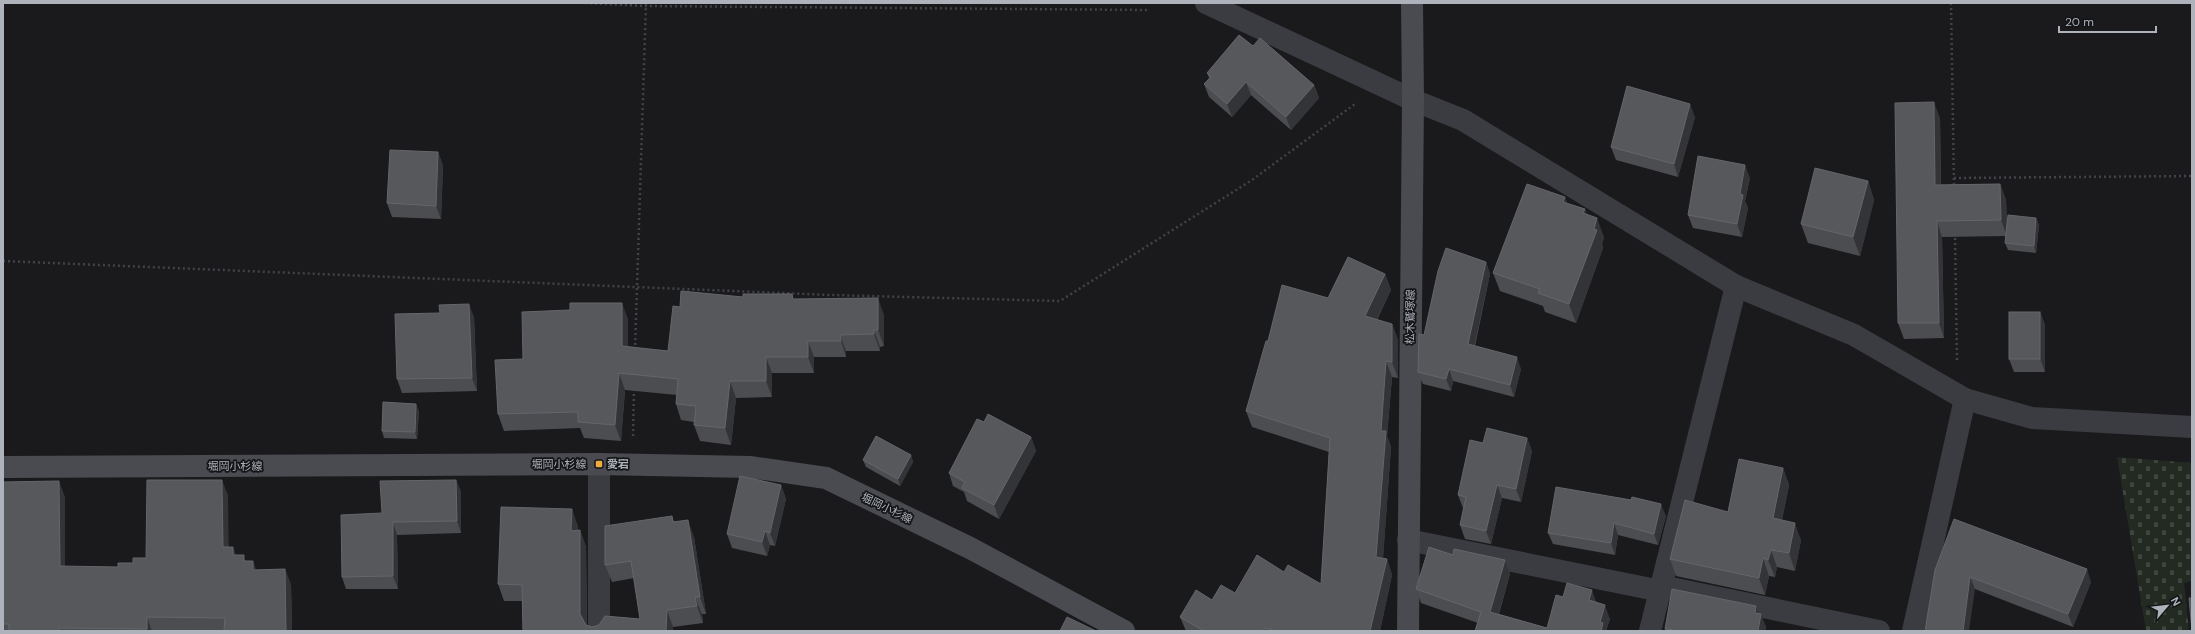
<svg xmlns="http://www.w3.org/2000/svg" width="2195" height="634" viewBox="0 0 2195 634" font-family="'DM Sans','Noto Sans JP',sans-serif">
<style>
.cemetery{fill:url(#cemetery-stones)}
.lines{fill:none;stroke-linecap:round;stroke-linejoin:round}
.path{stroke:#414348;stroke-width:2.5;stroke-dasharray:2 3;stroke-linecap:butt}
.street{stroke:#3b3c41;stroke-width:22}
.secondary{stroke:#494b51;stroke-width:22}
.wall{fill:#4b4d51}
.shaded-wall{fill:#333437}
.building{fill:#56585c;stroke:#64666b}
.poi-dot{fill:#ecac42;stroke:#151517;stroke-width:1.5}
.labels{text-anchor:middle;stroke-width:3.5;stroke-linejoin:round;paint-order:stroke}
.street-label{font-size:11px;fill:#adb2bb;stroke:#151517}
.poi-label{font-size:11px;font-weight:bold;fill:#adb2bb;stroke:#151517;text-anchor:start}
</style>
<defs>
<pattern id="cemetery-stones" width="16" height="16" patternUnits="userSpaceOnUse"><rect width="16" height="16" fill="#222a22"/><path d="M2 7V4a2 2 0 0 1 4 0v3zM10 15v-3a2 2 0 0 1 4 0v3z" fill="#3f4640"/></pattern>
</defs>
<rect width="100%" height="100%" fill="#1a1a1c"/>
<polygon class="cemetery" points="2117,457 2192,463 2192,581 2184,583 2189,631 2146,631"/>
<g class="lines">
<g class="path">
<polyline points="585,3 646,6 1150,10"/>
<polyline points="1951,3 1954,186"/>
<polyline points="1954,178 2192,176"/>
<polyline points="1955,233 1957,362"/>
<polyline points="3,261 830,295 1060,301 1252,180 1355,104"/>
<polyline points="635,350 646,3"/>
<polyline points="633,436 634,387"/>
</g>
<g class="street">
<polyline points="1206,3 1413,100 1463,120 1736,286 1854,335 1965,399 2032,418 2192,427"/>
<polyline points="599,464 599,631"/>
<polyline points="1408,540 1661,591 1671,588 1879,631"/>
<polyline points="1650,631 1736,286"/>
<polyline points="1913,631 1965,399"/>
</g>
<g class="secondary">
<polyline points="3,467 599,464 750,467 826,478 970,548 1124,631"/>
<polyline points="1408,631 1413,100 1412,3"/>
</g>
</g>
<g class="wall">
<polygon points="1253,46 1314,85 1319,98 1291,130 1251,95 1232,117 1209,97 1204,84 1209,78 1207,73"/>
<polygon points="1695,117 1678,177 1616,160 1611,147"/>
<polygon points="1940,118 1941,185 2000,184 2006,200 2007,228 2036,218 2039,225 2036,253 2008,250 2005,243 2006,236 1942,237 1944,338 1904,339 1898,323"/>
<polygon points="438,152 443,166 441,219 392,217 387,203"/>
<polygon points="1750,178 1745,201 1748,208 1742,237 1693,228 1688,215"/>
<polygon points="1868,181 1874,200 1860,256 1808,243 1801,224"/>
<polygon points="1565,197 1567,203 1587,214 1604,237 1602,244 1603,248 1576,323 1545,312 1543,306 1500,291 1493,273"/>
<polygon points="1486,262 1490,274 1475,346 1521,369 1514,397 1453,381 1451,391 1423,384 1418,372 1424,335"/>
<polygon points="1385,274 1391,290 1377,320 1392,324 1398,340 1398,378 1392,377 1387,436 1391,447 1383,558 1387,559 1392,575 1380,631 1186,631 1180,617 1212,600 1235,593 1284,572 1321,584 1329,452 1252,427 1246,411 1328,298"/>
<polygon points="743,297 794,299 884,315 884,346 880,347 880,351 846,351 846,357 814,357 814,373 772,373 772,397 736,398 731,445 700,441 694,425 694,422 681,420 676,404 677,395 625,390 621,441 584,438 580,428 504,431 498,414 523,359 628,319 628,347 668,351 680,307"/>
<polygon points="2040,312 2045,325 2045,372 2014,372 2009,359"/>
<polygon points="474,317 477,391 402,393 397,379"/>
<polygon points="419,411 417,439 384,438 382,431"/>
<polygon points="984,422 1031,437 1036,451 999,519 967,501 964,492 953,486 949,473"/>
<polygon points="1527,438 1532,451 1521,502 1502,498 1491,544 1465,539 1460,525 1464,508 1463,508 1458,495 1483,443"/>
<polygon points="911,455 913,462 900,486 866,467 863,460"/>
<polygon points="1783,468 1789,485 1782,520 1801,540 1795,571 1777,567 1775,577 1769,576 1765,595 1676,576 1670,559 1728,512"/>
<polygon points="456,480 461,492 461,533 397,535 398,589 346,589 342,577 382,513"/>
<polygon points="3,482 65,497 65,567 118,567 133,563 146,558 228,495 228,547 236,555 246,561 257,570 285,569 291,585 292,631 3,631"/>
<polygon points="781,485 786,499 775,546 770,545 767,556 732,548 727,534"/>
<polygon points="672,516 674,522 694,537 706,614 702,614 703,623 673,627 673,631 523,631 522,601 504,601 498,584 578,526 578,530 580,530 586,547 587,625 592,627 640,619 634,578 612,582 605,565"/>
<polygon points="1666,516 1658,545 1618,535 1615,555 1553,544 1548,533"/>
<polygon points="1453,555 1505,560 1510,574 1499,614 1547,628 1563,597 1596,603 1610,619 1606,631 1475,631 1478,623 1421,603 1416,589"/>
<polygon points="1935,570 2091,582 2073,627 1975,589"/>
<polygon points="1756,606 1759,614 1766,627 1765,631 1666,631 1665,629"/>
</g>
<g class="shaded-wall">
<polygon points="1246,82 1251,95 1232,117 1227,104"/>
<polygon points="1314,85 1319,98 1291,130 1286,117"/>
<polygon points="1934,102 1940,118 1941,201 1935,185"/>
<polygon points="1690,104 1695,117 1678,177 1674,164"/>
<polygon points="438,152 443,166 441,219 436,206"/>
<polygon points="1745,165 1750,178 1745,201 1748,208 1742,237 1737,224 1740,194"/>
<polygon points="1868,181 1874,200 1860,256 1853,237"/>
<polygon points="2000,184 2006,200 2007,236 2001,220"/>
<polygon points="1565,197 1572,216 1563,202"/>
<polygon points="1585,209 1591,227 1583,213"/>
<polygon points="1597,218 1604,237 1602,244 1603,248 1576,323 1569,304"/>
<polygon points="2036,218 2039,225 2036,253 2034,246"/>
<polygon points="1937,221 1942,237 1944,338 1939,323"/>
<polygon points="1486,262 1490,274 1472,356 1468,344"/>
<polygon points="1385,274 1391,290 1370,333 1365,316"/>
<polygon points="878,298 884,315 884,346 878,330"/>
<polygon points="622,303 628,319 628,362 622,346"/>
<polygon points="469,304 474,317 477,391 472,378"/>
<polygon points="2040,312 2045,325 2045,372 2040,359"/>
<polygon points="1392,324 1398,340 1398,378 1392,362"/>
<polygon points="874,330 880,347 880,351 874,334"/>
<polygon points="840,335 846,351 846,357 841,341"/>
<polygon points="808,341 814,357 814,373 808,357"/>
<polygon points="766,357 772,373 772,397 766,381"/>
<polygon points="1517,357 1521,369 1514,397 1510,385"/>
<polygon points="1386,361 1392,377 1387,436 1391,447 1382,573 1376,557 1381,431"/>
<polygon points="1449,369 1453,381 1451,391 1446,379"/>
<polygon points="619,373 625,390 621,441 615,425"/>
<polygon points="730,381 736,398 731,445 725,428"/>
<polygon points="416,404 419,411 417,439 415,432"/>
<polygon points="1031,437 1036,451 999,519 994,505"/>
<polygon points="1527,438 1532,451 1521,502 1516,489"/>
<polygon points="911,455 913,462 900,486 898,479"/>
<polygon points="1783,468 1789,485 1779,535 1773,518"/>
<polygon points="222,480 228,495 229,562 223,547"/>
<polygon points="456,480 461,492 461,533 457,521"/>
<polygon points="59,481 65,497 65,582 60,566"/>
<polygon points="781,485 786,499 775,546 770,533"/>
<polygon points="1497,485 1502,498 1491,544 1486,531"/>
<polygon points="1661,504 1666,516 1658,545 1654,534"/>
<polygon points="572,509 578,526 578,548 571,531"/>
<polygon points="688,520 694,537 706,614 700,597"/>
<polygon points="393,522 397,535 398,589 393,576"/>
<polygon points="1614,523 1618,535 1615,555 1611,543"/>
<polygon points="1795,523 1801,540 1795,571 1789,553"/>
<polygon points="580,530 586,547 587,631 580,614"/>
<polygon points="765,531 770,545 767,556 762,542"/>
<polygon points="233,547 239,563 233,555"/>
<polygon points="1771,550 1777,567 1775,577 1768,560"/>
<polygon points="1763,558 1769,576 1765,595 1759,578"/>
<polygon points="1387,559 1392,575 1380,631 1370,631"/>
<polygon points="1505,560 1510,574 1495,626 1490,612"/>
<polygon points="253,561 259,577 253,570"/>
<polygon points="285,569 291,585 292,631 286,631"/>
<polygon points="2087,569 2091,582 2073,627 2068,614"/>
<polygon points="1970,577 1975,589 1969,631 1963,631"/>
<polygon points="1592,590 1597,604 1589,600"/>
<polygon points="695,597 702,614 703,623 697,606"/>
<polygon points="1605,605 1610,619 1606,631 1601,631 1600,622"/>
<polygon points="1756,606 1760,617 1761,614 1766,627 1765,631 1758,631 1755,613"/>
<polygon points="667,610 673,627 673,631 666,631"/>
<polygon points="147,617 152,631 148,631 147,629"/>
</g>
<g class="building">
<polygon points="1239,35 1253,46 1260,38 1314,85 1286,117 1246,82 1227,104 1204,84 1211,77 1207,73"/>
<polygon points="1627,86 1690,104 1674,164 1611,147"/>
<polygon points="1934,102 1935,185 2000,184 2001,220 1937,221 1939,323 1898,323 1895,103"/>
<polygon points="390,150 438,152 436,206 387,203"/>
<polygon points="1698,156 1745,165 1740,194 1743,195 1737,224 1688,215"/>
<polygon points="1815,168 1868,181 1853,237 1801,224"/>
<polygon points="1527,184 1565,197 1563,202 1585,209 1583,213 1597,218 1594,229 1597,230 1569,304 1538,293 1540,289 1493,273"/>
<polygon points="2008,215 2036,218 2034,246 2005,243"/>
<polygon points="1446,248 1486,262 1468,344 1517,357 1510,385 1449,369 1446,379 1418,372 1419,334 1424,335 1438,271"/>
<polygon points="1348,257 1385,274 1365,316 1392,324 1392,362 1386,361 1381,431 1386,431 1376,557 1387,559 1370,631 1277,631 1265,628 1263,631 1204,631 1180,617 1196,590 1212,600 1221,585 1235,593 1257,555 1284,572 1288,565 1321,584 1330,438 1246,411 1266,341 1268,341 1282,285 1328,298"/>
<polygon points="681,291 743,297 743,294 792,294 793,299 878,298 878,330 874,330 874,334 840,335 841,341 808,341 808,357 766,357 766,381 730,381 725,428 694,425 696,406 676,404 678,379 619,373 615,425 578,422 578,412 498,414 495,360 523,359 522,312 570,310 570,303 622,303 622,346 668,351 673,306 680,307"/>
<polygon points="469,304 472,378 397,379 395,314 440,313 439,305"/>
<rect x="2009" y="312" width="31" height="47"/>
<polygon points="383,402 416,404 415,432 382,431"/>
<polygon points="988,414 1031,437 994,505 962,488 965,482 949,473 977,419 984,422"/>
<polygon points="1487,428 1527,438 1516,489 1497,485 1486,531 1460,525 1466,497 1458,495 1470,440 1483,443"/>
<polygon points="876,436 911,455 898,479 863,460"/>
<polygon points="1739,459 1783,468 1773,518 1795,523 1789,553 1771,550 1768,560 1763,558 1759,578 1670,559 1685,500 1728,512"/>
<polygon points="740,476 781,485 770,533 765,531 762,542 727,534"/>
<polygon points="147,480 222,480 223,547 233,547 233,555 244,555 244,561 253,561 253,570 285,569 286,631 224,631 225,618 147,617 147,629 59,628 59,631 9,631 9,624 3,624 3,482 59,481 60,566 118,567 118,563 133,563 133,558 146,558"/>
<polygon points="456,480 457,521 393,522 393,576 342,577 341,515 382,513 380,481"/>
<polygon points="1556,487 1631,500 1632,497 1661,504 1654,534 1614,523 1611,543 1548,533"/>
<polygon points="501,507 572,509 571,531 580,530 580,614 586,625 592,627 599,625 605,616 640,619 631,561 605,565 605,526 672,516 673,522 688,520 700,597 695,597 697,606 667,610 666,631 523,631 522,585 498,584"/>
<polygon points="1954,519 2087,569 2068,614 1970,577 1963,631 1925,631 1935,570"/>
<polygon points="1429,547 1453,555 1454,549 1505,560 1490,612 1547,628 1556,595 1563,597 1567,583 1592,590 1589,600 1605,605 1600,622 1603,623 1601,631 1475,631 1481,612 1416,589"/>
<polygon points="1672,589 1756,606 1755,613 1761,614 1758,631 1674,631 1674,630 1665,629"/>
<polygon points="2189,598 2192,598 2192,631"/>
<polygon points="1067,617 1096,631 1060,631"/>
</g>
<rect class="poi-dot" x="595" y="460" width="8" height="8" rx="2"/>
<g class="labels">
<g class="street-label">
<text transform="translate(1410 317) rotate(-89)" y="4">松木鷲塚線</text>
<text x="559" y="468">堀岡小杉線</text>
<text x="235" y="470">堀岡小杉線</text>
<text transform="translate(887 508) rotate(26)" y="4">堀岡小杉線</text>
</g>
<g class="poi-label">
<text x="607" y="468">愛宕</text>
</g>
</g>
<rect width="2195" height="634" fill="none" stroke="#adb2bb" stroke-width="8"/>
<g transform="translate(2167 606) rotate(62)" stroke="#151517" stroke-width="3" paint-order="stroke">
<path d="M0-3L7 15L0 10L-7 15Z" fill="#adb2bb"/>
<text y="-6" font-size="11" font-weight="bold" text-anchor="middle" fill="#adb2bb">N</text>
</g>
<path d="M2059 26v6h97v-6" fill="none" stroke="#adb2bb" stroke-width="2"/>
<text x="2065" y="26" font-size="12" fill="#adb2bb" stroke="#151517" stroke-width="3" paint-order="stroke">20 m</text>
</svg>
